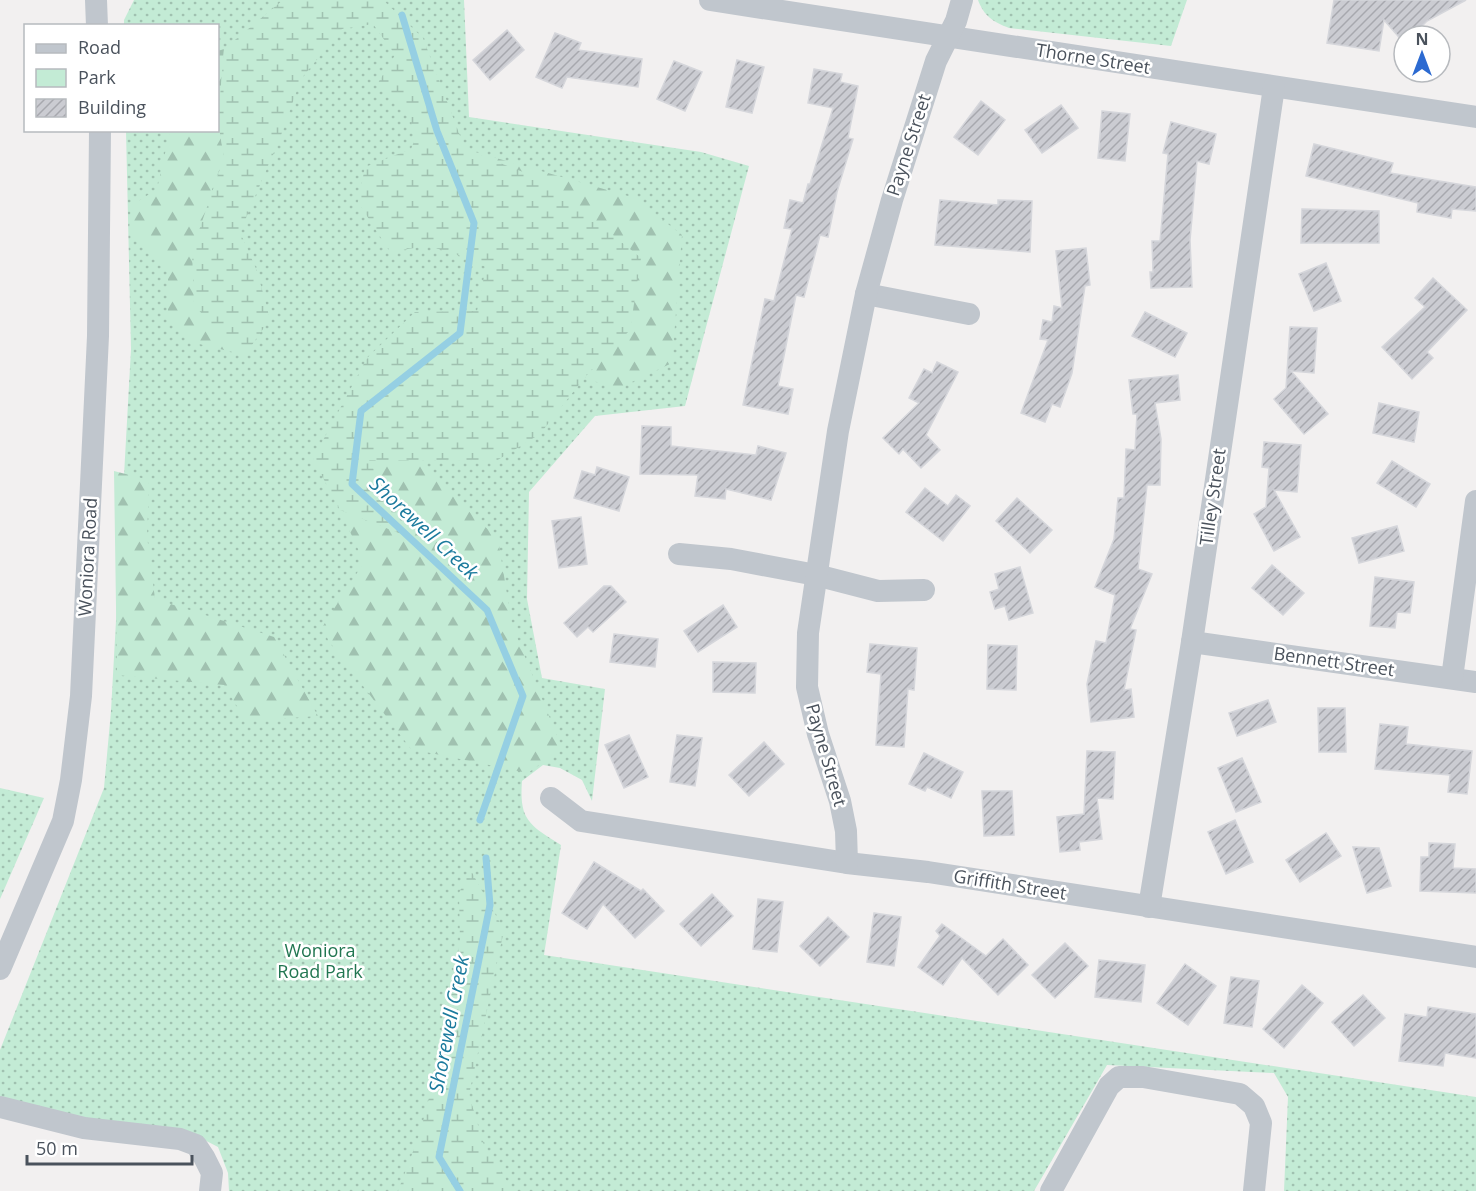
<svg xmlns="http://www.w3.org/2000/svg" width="1476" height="1191" viewBox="0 0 1476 1191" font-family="'Open Sans',sans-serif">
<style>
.green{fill:url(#green-dots)}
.forest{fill:url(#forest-firs)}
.wetland{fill:url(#wetland-marsh)}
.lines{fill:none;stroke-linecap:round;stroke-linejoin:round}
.stream{stroke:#95cfe3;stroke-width:7}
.building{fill:url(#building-hatch);stroke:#d5d6db;stroke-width:1.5}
.minor{stroke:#c0c6cd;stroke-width:22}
.labels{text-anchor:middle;stroke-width:5;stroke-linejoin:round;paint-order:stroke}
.street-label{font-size:18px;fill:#4a525c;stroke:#fff}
.park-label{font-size:18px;fill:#217651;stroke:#fff}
.water-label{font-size:20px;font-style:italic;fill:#1b7a9d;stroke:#fff}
</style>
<defs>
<pattern id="green-dots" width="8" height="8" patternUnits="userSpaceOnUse" patternTransform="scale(1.5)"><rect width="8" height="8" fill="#c3ebd5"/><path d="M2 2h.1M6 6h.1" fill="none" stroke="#a0c1b0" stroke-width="1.8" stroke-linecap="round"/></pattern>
<pattern id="forest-firs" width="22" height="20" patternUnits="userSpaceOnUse" patternTransform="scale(1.5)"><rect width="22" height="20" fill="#c3ebd5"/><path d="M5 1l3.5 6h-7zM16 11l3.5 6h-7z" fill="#a0c1b0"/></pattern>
<pattern id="wetland-marsh" width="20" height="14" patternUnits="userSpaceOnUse" patternTransform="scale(1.5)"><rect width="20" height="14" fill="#c3ebd5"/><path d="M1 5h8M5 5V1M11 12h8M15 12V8" fill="none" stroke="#a0c1b0"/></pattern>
<pattern id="building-hatch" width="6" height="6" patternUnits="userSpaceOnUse" patternTransform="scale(1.5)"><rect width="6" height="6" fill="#cbccd2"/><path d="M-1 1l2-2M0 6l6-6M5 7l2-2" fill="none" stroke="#a7a8ae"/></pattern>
</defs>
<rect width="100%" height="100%" fill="#f2f0f0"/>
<g class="green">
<path d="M134 0H464L469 117 701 152 749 166 685 406 595 416 529 492 527 599 542 678 605 689 592 801 582 780 560 768 543 765 522 781C519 820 529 825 561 845L544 955 1476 1097V1191H1284L1288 1097 1274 1073 1107 1065 1034 1191H229L228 1173 218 1147 193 1134 106 1125 0 1101V1050L104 788 111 711 131 349 126 131 218 130V26L124 25V20Z"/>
<path d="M978 0H1187L1171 46 1009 28C993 22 984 16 978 0Z"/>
<polygon points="0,788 44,798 0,899"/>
</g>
<g class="forest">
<polygon points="224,49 218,122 224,157 207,203 216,332 245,355 195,343 168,318 168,267 129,230 131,206 157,189 170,131 218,130 218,51"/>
<polygon points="465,149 635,198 682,235 672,363 615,390 585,377 630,330"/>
<polygon points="368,460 415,460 498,539 512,625 562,748 528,773 411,749 328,640 323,626 364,562 340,510 408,536"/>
<polygon points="114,471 149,480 147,536 155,599 274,637 318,716 246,721 224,685 117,675"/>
</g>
<g class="wetland">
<polygon points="283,0 383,0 423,38 465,149 548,182 641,258 630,330 585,377 540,434 496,461 369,460 409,537 340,510 313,459 367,358 415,312 477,311 486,267 451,252 426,246 390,252 358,202 365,167 411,149 417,134 400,104 378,83 395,55 373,24 342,29 301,79 280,138 240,232 257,271 270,319 245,355 216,332 194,304 192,251 224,157 218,122 224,49"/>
<polygon points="470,869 504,930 469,1095 484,1145 513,1191 398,1191 420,1133 440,1055 460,941 459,893"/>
</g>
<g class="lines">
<g class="stream">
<polyline points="402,15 437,131 474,223 460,333 361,411 352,484 487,610 523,696 480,820"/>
<polyline points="460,1191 439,1157 490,905 486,858"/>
</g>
</g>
<g class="building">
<polygon points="1334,0 1466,0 1427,21 1412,36 1404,36 1404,43 1384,20 1379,51 1327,43"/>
<polygon points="507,30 524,50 490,80 473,60"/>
<polygon points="555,33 581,43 578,50 642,59 638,87 567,77 562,88 536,77"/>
<polygon points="737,60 764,67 752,113 726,107"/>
<polygon points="674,61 702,72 685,111 657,99"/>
<polygon points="814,69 842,74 840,82 858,86 848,138 853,139 837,192 828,237 820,235 804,297 796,295 778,386 793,389 788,414 743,405 765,299 774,301 792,229 784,228 790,200 803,203 808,184 810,184 833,108 808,103"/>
<polygon points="981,101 1005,120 978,155 954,137"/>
<polygon points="1061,105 1078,128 1042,153 1025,130"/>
<polygon points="1102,111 1130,114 1125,161 1098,158"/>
<polygon points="1171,122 1216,134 1209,164 1197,161 1190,240 1192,287 1151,288 1150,272 1153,272 1152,241 1160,241 1168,154 1163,153"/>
<polygon points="1314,144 1393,163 1390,173 1476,187 1476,211 1452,209 1451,218 1417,212 1418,203 1306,176"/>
<polygon points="940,200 998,205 998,200 1032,201 1030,252 935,245"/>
<polygon points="1302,209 1379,211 1379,243 1301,243"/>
<polygon points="1086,248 1090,285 1085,286 1072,373 1060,407 1052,404 1045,422 1021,413 1048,340 1040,339 1043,320 1052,322 1054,306 1062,308 1056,251"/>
<polygon points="1326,263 1341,301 1314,311 1299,274"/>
<polygon points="1433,278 1467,310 1427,352 1433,358 1412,379 1382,347 1425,307 1415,298"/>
<polygon points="1145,312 1187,333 1175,357 1132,336"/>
<polygon points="1290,327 1317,328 1314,373 1291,371 1328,414 1304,434 1274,399 1286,388"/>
<polygon points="937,362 958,372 926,435 940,450 921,468 903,449 899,454 883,438 919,403 909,398 924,369 932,373"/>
<polygon points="1178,375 1180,400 1155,403 1161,439 1160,485 1147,485 1138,569 1152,574 1130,629 1136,630 1124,690 1131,689 1134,717 1091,722 1087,684 1096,641 1106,643 1115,595 1095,587 1114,539 1118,498 1124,498 1126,449 1135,450 1137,414 1133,414 1129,380"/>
<polygon points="1379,403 1419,412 1414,442 1373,433"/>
<polygon points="642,426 671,427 671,446 756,455 758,446 786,453 771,500 726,489 725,499 695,496 698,475 640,474"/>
<polygon points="1264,442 1301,445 1297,492 1274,490 1300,537 1274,551 1254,514 1266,507 1269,468 1262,467"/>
<polygon points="1392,461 1430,484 1416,507 1377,483"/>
<polygon points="597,467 629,477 619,511 574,498 582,471 595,475"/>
<polygon points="925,488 948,506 956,495 970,506 943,541 906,512"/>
<polygon points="1017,498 1052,530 1030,553 996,521"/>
<polygon points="581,517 587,564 559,568 552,521"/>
<polygon points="1397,526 1404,551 1359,563 1352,538"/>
<polygon points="1272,565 1304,593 1283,615 1252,588"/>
<polygon points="1020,567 1033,613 1009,620 1005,606 995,609 990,592 999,589 995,574"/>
<polygon points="1375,577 1414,582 1410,613 1397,612 1395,628 1370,626"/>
<polygon points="604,586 611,586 626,602 593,632 588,627 577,637 564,623"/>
<polygon points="723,605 737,627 698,652 684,631"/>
<polygon points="614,634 658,639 655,667 610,662"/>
<polygon points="870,644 917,648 914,690 908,689 904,747 876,745 881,674 867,672"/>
<polygon points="988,645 1017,646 1016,690 987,689"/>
<polygon points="713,662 756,663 755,693 713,692"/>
<polygon points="1268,700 1276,722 1237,736 1229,713"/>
<polygon points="1318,708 1345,708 1346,752 1319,752"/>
<polygon points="1380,724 1408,727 1406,744 1472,751 1467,794 1448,792 1450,775 1375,769"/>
<polygon points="629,735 648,777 624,788 605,745"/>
<polygon points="677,735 702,738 695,786 670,782"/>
<polygon points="764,742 784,764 749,796 729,775"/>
<polygon points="1087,751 1115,752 1113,799 1097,798 1102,839 1079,842 1080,850 1060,852 1057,817 1084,814"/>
<polygon points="924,753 963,772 951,798 927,787 925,791 909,784"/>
<polygon points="1242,758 1261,802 1236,812 1218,768"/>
<polygon points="982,791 1012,791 1014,835 984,836"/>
<polygon points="1235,820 1253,862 1226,874 1208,832"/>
<polygon points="1326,833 1341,856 1300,882 1286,860"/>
<polygon points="1429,843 1455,844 1453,868 1476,869 1476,893 1420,891 1421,857 1429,857"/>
<polygon points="1353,847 1379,848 1391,886 1367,893"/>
<polygon points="594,862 641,891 643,889 664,911 635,938 603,904 587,929 562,913"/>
<polygon points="712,894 733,916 701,946 680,924"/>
<polygon points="758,899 783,902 777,952 753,949"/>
<polygon points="874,913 901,917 894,966 867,962"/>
<polygon points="828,917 849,937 820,966 800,946"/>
<polygon points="942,924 986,956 1003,939 1028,965 998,995 962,958 943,985 918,967 940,936 936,931"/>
<polygon points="1065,943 1088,966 1055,998 1032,975"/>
<polygon points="1099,960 1145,965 1141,1002 1095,997"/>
<polygon points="1185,964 1216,986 1188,1025 1157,1003"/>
<polygon points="1231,977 1259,981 1252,1027 1224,1023"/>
<polygon points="1302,985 1323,1003 1284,1048 1263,1029"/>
<polygon points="1363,995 1385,1018 1354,1046 1332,1022"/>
<polygon points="1428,1007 1476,1014 1476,1058 1445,1053 1443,1066 1399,1061 1405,1014 1427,1017"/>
</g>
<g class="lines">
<g class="minor">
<polyline points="96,0 97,26"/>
<polyline points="710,0 1476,117"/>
<polyline points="866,294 969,314"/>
<polyline points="679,554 731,559 816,575 878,591 924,590"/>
<polyline points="1192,642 1476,682"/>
<polyline points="1452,678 1476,501"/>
<polyline points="551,798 581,821 847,863 928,872 1476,957"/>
<polyline points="847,863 846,831 840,801 818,734 807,687 808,633 838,431 866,294 892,200 936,61 956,21 962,0"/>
<polyline points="1149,907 1192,642 1274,87"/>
<polyline points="0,969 63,821 71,780 81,696 98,336 100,130"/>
<polyline points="0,1107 84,1128 180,1139 196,1145 204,1157 212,1173 210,1191"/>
<polyline points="1051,1191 1109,1086 1119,1077 1143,1077 1240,1094 1254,1106 1261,1123 1254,1191"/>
</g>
</g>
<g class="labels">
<g class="street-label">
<text transform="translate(1093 59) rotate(9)" y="6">Thorne Street</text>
<text transform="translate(909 145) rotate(-72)" y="6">Payne Street</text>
<text transform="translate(1213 497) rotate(-82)" y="6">Tilley Street</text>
<text transform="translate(88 557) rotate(-87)" y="6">Woniora Road</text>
<text transform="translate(1334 662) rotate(8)" y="6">Bennett Street</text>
<text transform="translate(826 755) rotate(74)" y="6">Payne Street</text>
<text transform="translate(1010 885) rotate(9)" y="6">Griffith Street</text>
</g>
<g class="park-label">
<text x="320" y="957">Woniora<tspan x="320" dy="21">Road Park</tspan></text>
</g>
<g class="water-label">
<text transform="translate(424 528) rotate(43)" y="7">Shorewell Creek</text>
<text transform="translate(449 1024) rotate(-79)" y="7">Shorewell Creek</text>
</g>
</g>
<rect x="24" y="24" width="195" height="108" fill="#ffffff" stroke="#b7babe" stroke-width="1.5"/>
<rect x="36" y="44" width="30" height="9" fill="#c0c6cd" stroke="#b7babe" stroke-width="1.5"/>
<text x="78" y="54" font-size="18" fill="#4a525c">Road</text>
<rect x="36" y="69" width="30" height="18" fill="#c3ebd5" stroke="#b7babe" stroke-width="1.5"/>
<text x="78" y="84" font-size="18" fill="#4a525c">Park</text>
<rect x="36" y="99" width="30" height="18" fill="url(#building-hatch)" stroke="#b7babe" stroke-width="1.5"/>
<text x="78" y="114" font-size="18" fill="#4a525c">Building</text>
<g transform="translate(1422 54)"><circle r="28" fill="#ffffff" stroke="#b7babe" stroke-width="1.5"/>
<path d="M0-4.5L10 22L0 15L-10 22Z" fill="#2c6ad1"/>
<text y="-9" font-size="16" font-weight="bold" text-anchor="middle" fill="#4a525c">N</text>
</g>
<path d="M27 1155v9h165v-9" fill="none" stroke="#4a525c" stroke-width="3"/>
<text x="36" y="1155" font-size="18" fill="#4a525c" stroke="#ffffff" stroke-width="4.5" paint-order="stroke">50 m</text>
</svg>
